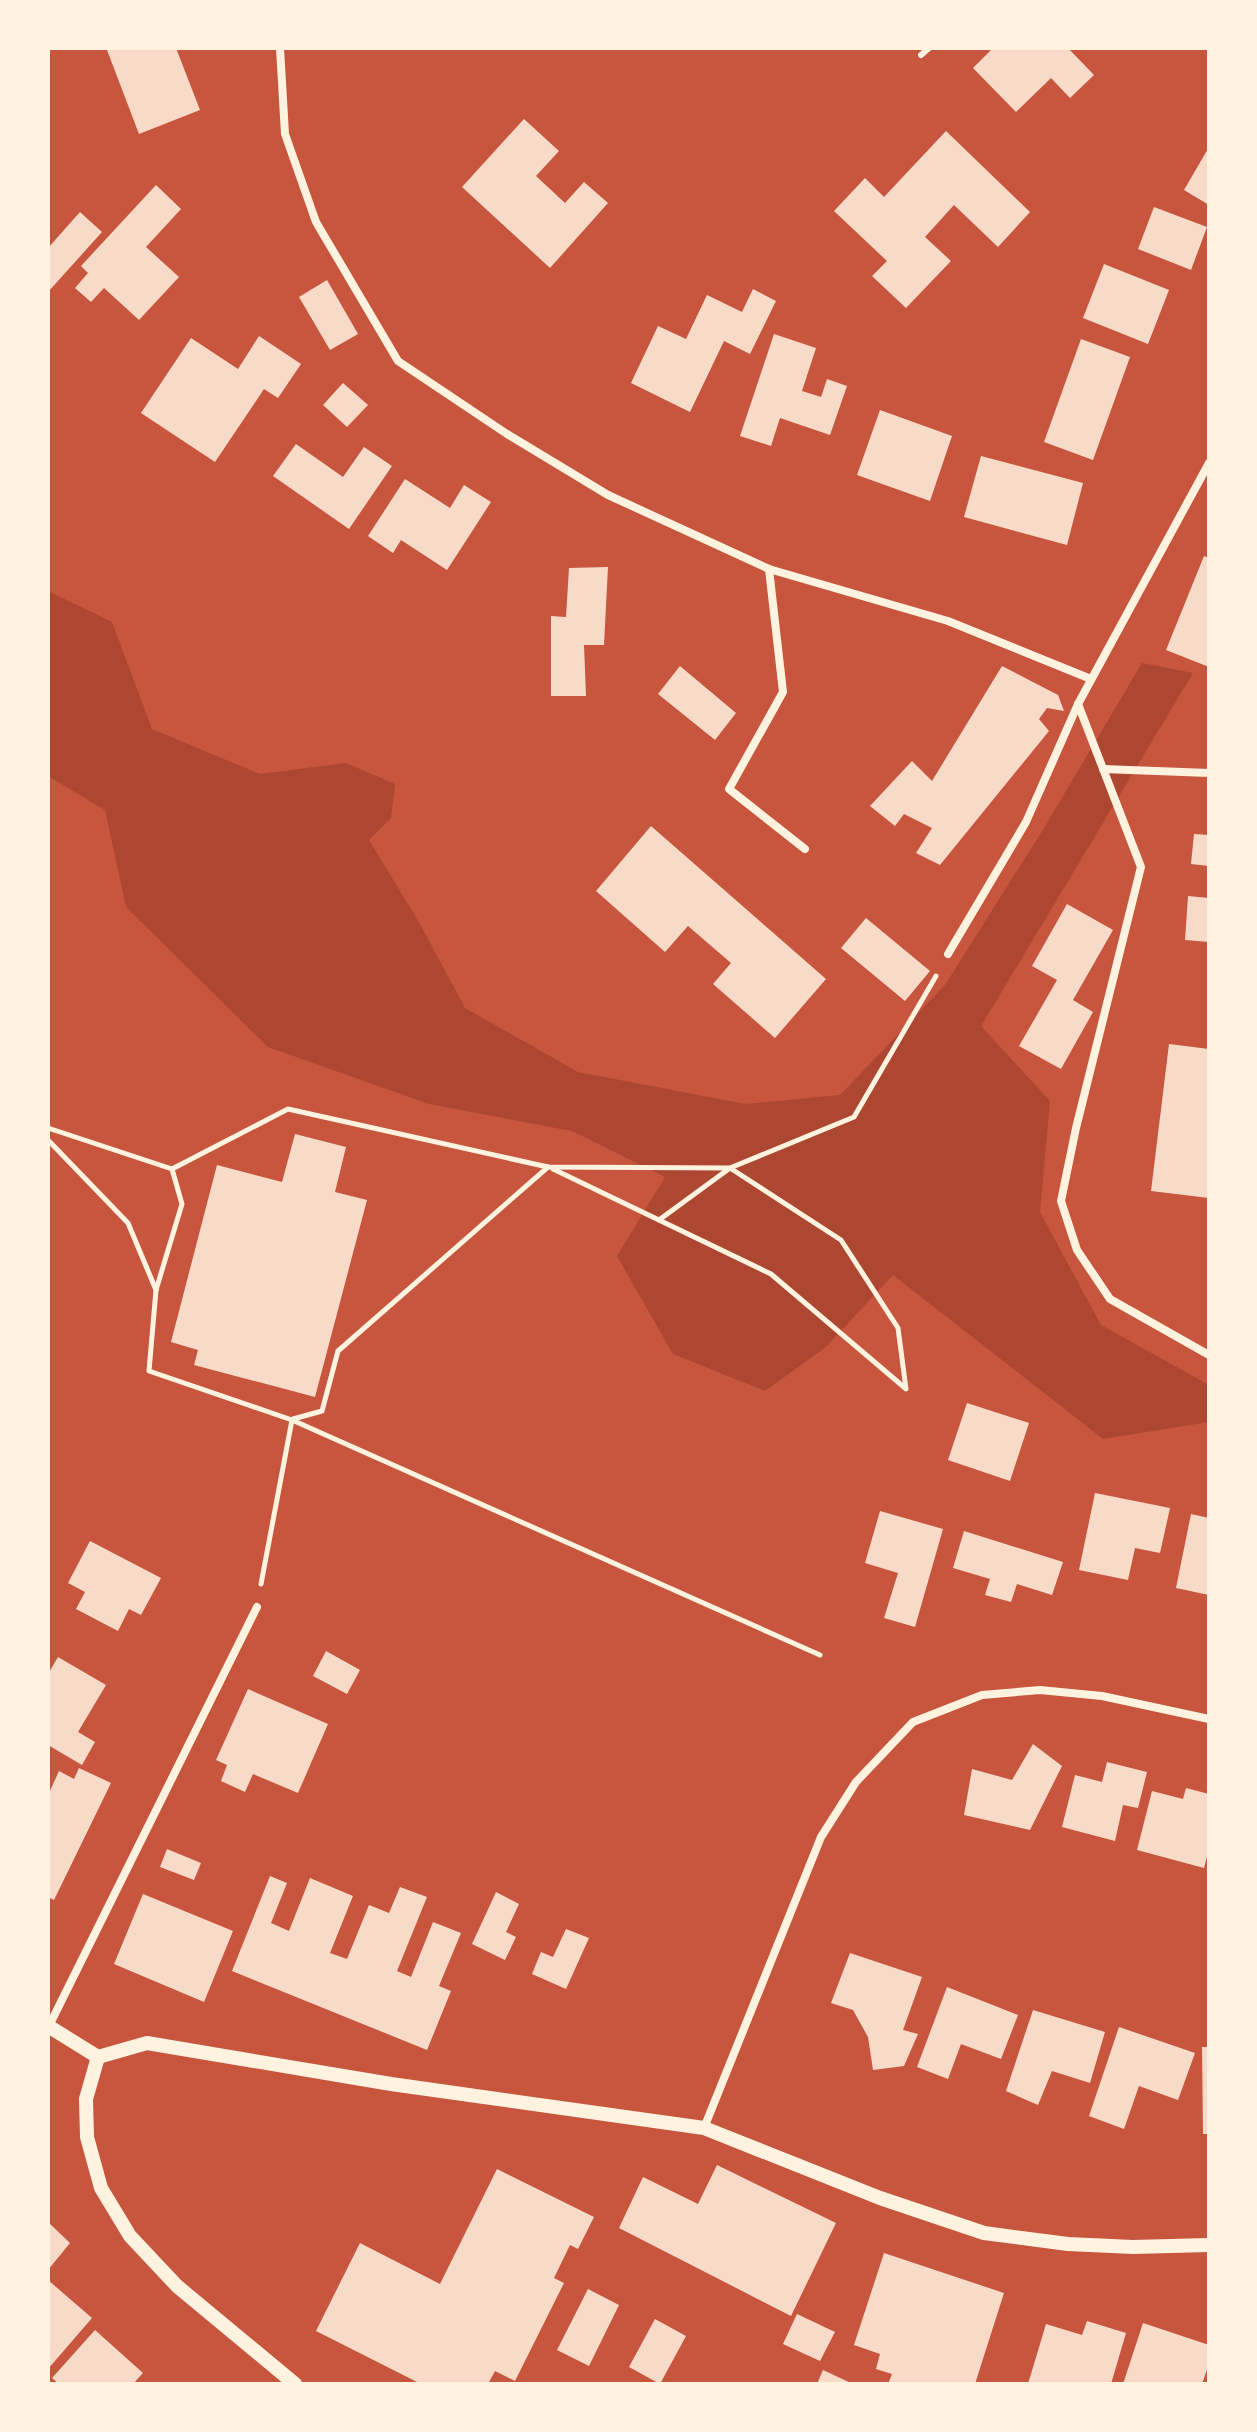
<svg xmlns="http://www.w3.org/2000/svg" width="1257" height="2432" viewBox="0 0 1257 2432" font-family="'Open Sans',sans-serif">
<style>
.green{fill:#ae4732}
.building{fill:#f7dbc8}
.lines{fill:none;stroke-linecap:round;stroke-linejoin:round}
.path{stroke:#fff3e0;stroke-width:5}
.service{stroke:#fff3e0;stroke-width:6}
.minor{stroke:#fff3e0;stroke-width:8}
.tertiary{stroke:#fff3e0;stroke-width:14}
</style>
<rect width="100%" height="100%" fill="#c8553d"/>
<polygon class="green" points="48,591 112,622 152,729 260,774 346,763 395,784 391,818 369,840 420,924 465,1008 578,1072 745,1104 840,1095 945,985 1044,828 1142,663 1193,673 981,1026 1050,1101 1040,1212 1101,1325 1209,1385 1209,1422 1103,1439 893,1275 826,1347 765,1391 673,1354 617,1256 665,1177 572,1131 429,1104 268,1047 126,907 105,810 48,776"/>
<g class="building">
<polygon points="111,48 176,48 200,110 139,134 107,50"/>
<polygon points="993,48 1068,48 1094,75 1070,98 1051,78 1016,112 973,68"/>
<polygon points="524,119 559,151 536,176 565,203 584,182 608,203 550,268 462,187"/>
<polygon points="946,131 1030,212 998,247 954,205 925,237 951,261 906,308 872,276 887,261 834,211 865,178 884,197"/>
<polygon points="1209,147 1209,205 1184,190"/>
<polygon points="156,185 181,209 146,247 179,277 139,320 104,288 91,302 75,288 88,273 81,266"/>
<polygon points="1154,207 1207,227 1191,270 1138,249"/>
<polygon points="80,212 102,232 48,292 48,248"/>
<polygon points="1104,264 1169,290 1148,344 1083,318"/>
<polygon points="327,280 358,334 330,350 299,297"/>
<polygon points="753,289 776,301 750,354 724,341 690,412 631,383 658,326 686,339 707,295 742,312"/>
<polygon points="774,334 816,348 802,391 821,397 827,379 847,386 830,435 780,418 771,446 740,436"/>
<polygon points="259,336 301,364 278,398 264,389 215,462 141,413 191,338 238,369"/>
<polygon points="1081,339 1130,357 1093,460 1044,442"/>
<polygon points="343,383 368,405 347,427 323,405"/>
<polygon points="880,410 952,436 930,501 857,475"/>
<polygon points="296,444 343,477 364,447 392,466 349,529 273,476"/>
<polygon points="981,456 1083,483 1067,545 964,517"/>
<polygon points="405,479 450,508 464,485 491,502 447,570 401,540 393,553 368,536"/>
<polygon points="1204,556 1209,558 1209,667 1166,650"/>
<polygon points="608,567 604,645 584,645 586,696 551,696 551,616 566,617 569,568"/>
<polygon points="680,666 736,713 715,740 658,694"/>
<polygon points="1002,666 1058,695 1064,711 1047,708 1039,719 1049,731 940,865 916,853 932,828 904,814 895,826 870,806 912,761 932,781"/>
<polygon points="651,826 826,979 775,1038 713,984 731,963 688,926 665,952 596,891"/>
<polygon points="1194,834 1209,835 1209,866 1191,864"/>
<polygon points="1188,896 1209,898 1209,942 1185,940"/>
<polygon points="1067,904 1113,930 1073,1000 1093,1012 1061,1069 1019,1046 1057,980 1032,966"/>
<polygon points="866,918 930,971 905,1001 841,948"/>
<polygon points="1169,1044 1209,1049 1209,1198 1151,1191"/>
<polygon points="295,1134 346,1147 335,1192 367,1200 315,1397 194,1365 198,1350 171,1342 217,1165 282,1182"/>
<polygon points="967,1403 1029,1423 1010,1481 948,1460"/>
<polygon points="1095,1493 1170,1508 1160,1553 1135,1548 1128,1580 1079,1570"/>
<polygon points="880,1511 943,1529 915,1627 884,1618 898,1573 865,1563"/>
<polygon points="1191,1514 1209,1518 1209,1595 1176,1588"/>
<polygon points="964,1531 1063,1562 1052,1595 1017,1584 1011,1602 985,1595 990,1579 953,1568"/>
<polygon points="90,1541 161,1578 141,1615 129,1609 118,1631 76,1609 85,1592 68,1583"/>
<polygon points="326,1651 360,1670 347,1694 313,1676"/>
<polygon points="58,1657 106,1685 78,1732 95,1742 82,1765 48,1745 48,1674"/>
<polygon points="248,1689 328,1724 298,1793 253,1774 245,1792 221,1781 227,1765 216,1760"/>
<polygon points="1033,1744 1062,1766 1030,1830 964,1815 972,1769 1012,1780"/>
<polygon points="1107,1762 1147,1772 1138,1808 1123,1805 1115,1841 1062,1827 1075,1775 1102,1782"/>
<polygon points="79,1768 111,1783 54,1900 48,1897 48,1795 59,1771 74,1779"/>
<polygon points="1186,1788 1209,1794 1209,1849 1204,1868 1137,1850 1152,1791 1183,1799"/>
<polygon points="167,1849 201,1863 194,1880 160,1867"/>
<polygon points="270,1876 287,1883 271,1923 289,1931 310,1878 353,1896 330,1953 347,1959 369,1905 389,1913 400,1887 427,1897 397,1971 411,1977 433,1922 461,1933 439,1986 451,1991 427,2050 232,1971"/>
<polygon points="496,1892 519,1904 506,1932 516,1937 505,1960 472,1944"/>
<polygon points="143,1894 233,1931 204,2002 114,1964"/>
<polygon points="566,1929 589,1938 566,1989 532,1974 541,1952 553,1957"/>
<polygon points="850,1953 922,1977 903,2030 918,2034 904,2066 873,2070 868,2037 853,2010 831,2003"/>
<polygon points="947,1987 1018,2015 1001,2059 961,2044 948,2079 917,2067"/>
<polygon points="1033,2010 1105,2032 1090,2083 1052,2071 1038,2105 1006,2091"/>
<polygon points="1119,2027 1195,2053 1178,2100 1139,2086 1124,2129 1089,2116"/>
<polygon points="1202,2047 1209,2047 1209,2134 1203,2134"/>
<polygon points="717,2165 836,2223 791,2316 619,2228 643,2177 698,2204"/>
<polygon points="497,2169 594,2217 578,2249 570,2245 554,2278 564,2283 515,2381 495,2371 488,2384 421,2384 316,2331 360,2243 440,2284"/>
<polygon points="48,2222 70,2243 48,2270"/>
<polygon points="884,2253 1004,2293 975,2384 888,2384 892,2374 876,2369 880,2354 854,2345"/>
<polygon points="48,2280 92,2318 48,2369"/>
<polygon points="588,2289 619,2305 589,2366 557,2350"/>
<polygon points="797,2314 835,2332 820,2361 783,2344"/>
<polygon points="655,2319 686,2336 660,2384 629,2367"/>
<polygon points="1087,2321 1126,2333 1111,2384 1028,2384 1046,2324 1082,2335"/>
<polygon points="1143,2323 1209,2345 1209,2364 1202,2384 1123,2384"/>
<polygon points="95,2330 143,2373 133,2384 59,2384 52,2378"/>
<polygon points="823,2370 853,2384 817,2384"/>
</g>
<g class="lines">
<g class="path">
<polyline points="48,1128 172,1169 182,1204 156,1290 149,1371 292,1420 820,1655"/>
<polyline points="48,1140 128,1223 156,1290"/>
<polyline points="172,1169 288,1109 548,1167 730,1168 841,1240 898,1328 906,1389"/>
<polyline points="553,1169 771,1274 905,1388"/>
<polyline points="659,1220 730,1168 854,1117 936,976"/>
<polyline points="293,1419 322,1411 338,1351 548,1167"/>
<polyline points="261,1584 292,1420"/>
</g>
<polyline class="service" points="921,55 929,48"/>
<g class="minor">
<polyline points="280,48 285,134 316,222 398,361 507,434 608,495 769,569 948,621 1091,679"/>
<polyline points="769,569 783,692 729,789 805,849"/>
<polyline points="1078,704 1141,867 1076,1128 1061,1201 1077,1250 1110,1299 1209,1355"/>
<polyline points="1103,769 1209,773"/>
<polyline points="948,954 1026,822 1078,704 1209,463"/>
<polyline points="49,2026 257,1607"/>
<polyline points="704,2128 821,1837 856,1782 913,1722 982,1695 1040,1690 1102,1696 1209,1719"/>
</g>
<g class="tertiary">
<polyline points="48,2026 98,2057 147,2043 391,2084 704,2128 880,2198 984,2233 1068,2244 1133,2247 1209,2245"/>
<polyline points="98,2057 86,2099 87,2137 101,2188 130,2236 177,2286 295,2384"/>
</g>
</g>
<rect width="1257" height="2432" fill="none" stroke="#fff3e0" stroke-width="100"/>
</svg>
